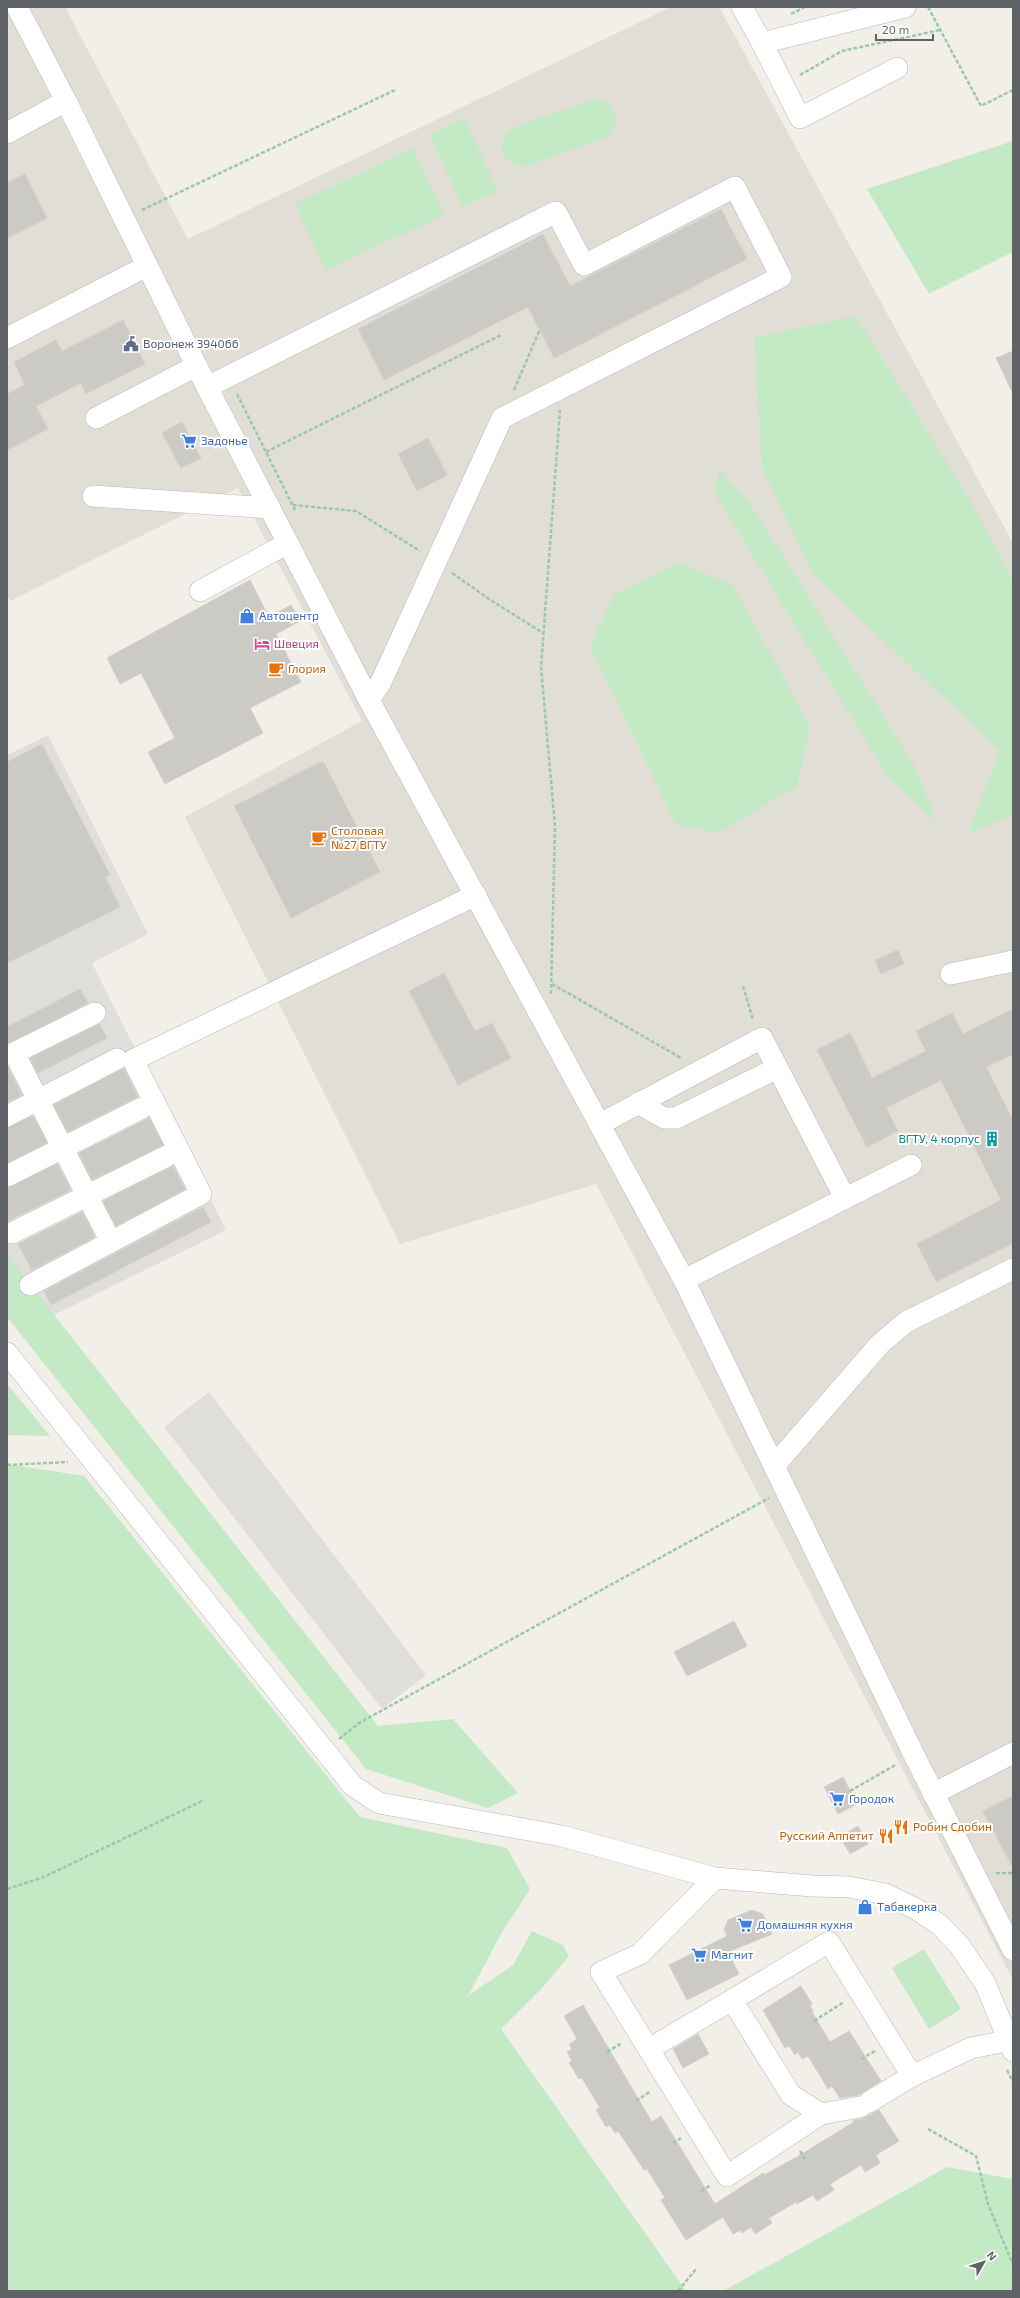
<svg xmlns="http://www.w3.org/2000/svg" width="1020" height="2298" viewBox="0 0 1020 2298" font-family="'Exo 2',sans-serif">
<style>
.industrial{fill:#e0deda}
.education{fill:#e1ded6}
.green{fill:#c4e9c5}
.building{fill:#cccac5;stroke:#d6d1c6}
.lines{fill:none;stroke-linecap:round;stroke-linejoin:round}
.minor-casing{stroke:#b5b8bc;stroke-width:22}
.path{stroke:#9bc8a9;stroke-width:2.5;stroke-dasharray:4 2;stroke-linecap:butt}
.minor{stroke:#fff;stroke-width:21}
.labels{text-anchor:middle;stroke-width:4;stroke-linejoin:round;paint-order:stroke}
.service-label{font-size:12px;fill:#4e5e75;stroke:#fff;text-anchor:start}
.shop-label{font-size:12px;fill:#366cbe;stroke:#fff;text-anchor:start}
.hotel-label{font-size:12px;fill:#b23c85;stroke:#fff;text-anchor:start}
.food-label{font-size:12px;fill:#c56008;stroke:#fff;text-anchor:start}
.culture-label{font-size:12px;fill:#0d838f;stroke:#fff;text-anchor:end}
</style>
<rect width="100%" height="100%" fill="#f1efe8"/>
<g class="industrial">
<polygon points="48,735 148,934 92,963 226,1230 38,1323 7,1262 7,755"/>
<polygon points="209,1392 426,1675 382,1709 164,1427"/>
</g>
<polygon class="education" points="7,7 65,7 188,239 671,7 719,7 1013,543 1013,1980 596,1184 400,1244 185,817 362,721 238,488 10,601 7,595"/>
<g class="green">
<path d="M594 99 609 104 617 119 611 133 605 138 524 167C502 165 494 142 512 128Z"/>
<polygon points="464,118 498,191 463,207 429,134"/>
<polygon points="1013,141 1013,252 929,294 867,189"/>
<polygon points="413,148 444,215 326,270 295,204"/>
<polygon points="856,316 973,505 1013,580 1013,815 968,834 1000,751 812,573 762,467 754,337"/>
<polygon points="720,469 751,505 917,770 936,822 888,777 714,492"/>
<polygon points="678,563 732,584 810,726 797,786 719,833 676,824 590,647 614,595"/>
<polygon points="7,1255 378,1726 453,1719 518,1793 488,1808 366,1769 7,1317"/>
<polygon points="7,1384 50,1436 7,1435"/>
<polygon points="7,1464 84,1476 360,1817 507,1848 530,1889 501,1934 468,1996 513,1965 532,1931 563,1945 569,1956 543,1987 501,2029 686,2291 7,2291"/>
<polygon points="924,1949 961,2009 929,2029 892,1968"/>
<polygon points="947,2167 1013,2179 1013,2291 723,2291"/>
</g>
<g class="building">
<polygon points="25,174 47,218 7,238 7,183"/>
<polygon points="721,209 747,259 554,358 528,307 384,380 358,329 543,234 570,286"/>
<polygon points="123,320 145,364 86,394 81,383 36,406 48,429 7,450 7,394 25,385 14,362 56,340 62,351"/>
<polygon points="1013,351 1013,394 996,358"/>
<polygon points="182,422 201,458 181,468 162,433"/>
<polygon points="428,438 447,475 417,491 398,454"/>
<polygon points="250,580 269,617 291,605 300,621 276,634 301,682 250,708 263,733 165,784 148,752 175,738 141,673 120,684 107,658"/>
<polygon points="42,744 110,875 105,877 120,907 7,963 7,762"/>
<polygon points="323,761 380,872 291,918 234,806"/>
<polygon points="898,950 904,964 881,974 875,960"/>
<polygon points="444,973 475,1031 492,1023 511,1058 458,1085 409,991"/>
<polygon points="80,989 88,1003 7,1044 7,1027"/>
<polygon points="1013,1009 1013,1054 986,1067 1013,1120 1013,1243 936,1282 917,1244 1001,1200 941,1080 886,1108 898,1131 867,1147 817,1050 850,1033 872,1078 926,1051 916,1031 952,1013 963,1034"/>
<polygon points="99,1024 107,1038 38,1073 30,1058"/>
<polygon points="7,1066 22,1095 7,1102"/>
<polygon points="124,1068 138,1097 68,1132 54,1105"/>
<polygon points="33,1116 47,1143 7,1163 7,1128"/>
<polygon points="149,1118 163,1145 92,1180 79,1153"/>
<polygon points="57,1164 71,1190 8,1221 7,1188"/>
<polygon points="173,1166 185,1189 116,1226 103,1201"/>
<polygon points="203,1207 211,1222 51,1305 44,1291"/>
<polygon points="82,1212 95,1237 32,1270 18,1244"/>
<polygon points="734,1621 747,1646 687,1676 674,1652"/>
<polygon points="843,1777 857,1804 838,1814 824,1787"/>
<polygon points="1013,1796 1013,1868 983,1811"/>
<polygon points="858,1826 868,1844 850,1854 840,1837"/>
<polygon points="752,1910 763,1914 772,1934 728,1952 739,1974 687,2000 669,1965 727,1936 724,1929 728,1920"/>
<polygon points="801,1986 812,2004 810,2005 813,2011 812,2012 830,2042 849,2031 881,2081 859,2095 840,2098 832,2086 828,2089 808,2056 802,2059 798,2052 795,2055 789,2046 785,2048 763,2010"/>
<polygon points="583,2005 652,2122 661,2116 715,2204 763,2173 764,2175 795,2158 854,2122 853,2120 862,2119 879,2110 899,2141 876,2155 880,2163 865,2172 861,2165 830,2184 834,2190 817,2201 813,2195 797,2204 796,2202 769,2218 772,2223 755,2234 751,2227 742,2233 740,2230 733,2234 723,2217 686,2240 661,2200 665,2198 647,2169 644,2170 618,2131 615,2133 610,2125 606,2127 596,2110 600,2108 582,2078 579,2079 569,2063 572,2061 567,2052 572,2049 569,2044 577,2039 564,2016"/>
<polygon points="698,2034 709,2054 683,2068 673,2049"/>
</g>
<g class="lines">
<g class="minor-casing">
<g id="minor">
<polyline points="17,7 66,101 207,387 369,700 684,1280 914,1755 1013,1950"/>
<polyline points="742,7 762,43 905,7"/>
<polyline points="762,43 800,118 897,68"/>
<polyline points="7,133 66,101"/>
<polyline points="7,338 147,266"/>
<polyline points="207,387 556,212 584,265 735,187 781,277 502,418 381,682 369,700"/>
<polyline points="96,418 196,366"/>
<polyline points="93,496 270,508"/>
<polyline points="200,591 288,543"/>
<polyline points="951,974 1013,961"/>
<polyline points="95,1013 14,1053 111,1242"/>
<polyline points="638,1103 664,1118 676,1118 777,1068"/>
<polyline points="7,1116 117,1059"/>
<polyline points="600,1124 762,1038 845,1198"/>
<polyline points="7,1176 142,1108"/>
<polyline points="12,1233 167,1156"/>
<polyline points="684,1280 911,1165"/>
<polyline points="30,1285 201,1194 133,1060 476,895"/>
<polyline points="7,1353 353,1786 379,1803 562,1836 715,1878 812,1886 849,1887 885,1894 916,1909 940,1925 959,1945 985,1983 1013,2051"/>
<polyline points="774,1466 880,1344 906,1322 1013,1269"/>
<polyline points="933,1794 1013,1753"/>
<polyline points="715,1878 640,1954 601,1972 727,2176 821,2114 860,2107"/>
<polyline points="732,2000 829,1942 912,2076"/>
<polyline points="649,2049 732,2000 791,2095 821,2114"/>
<polyline points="869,2102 912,2076 971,2048 1007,2041"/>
</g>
</g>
<g class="path">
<polyline points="928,7 981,106 1013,90"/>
<polyline points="791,14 805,7"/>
<polyline points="800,75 842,51 940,30"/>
<polyline points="142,210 395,90"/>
<polyline points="514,390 540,329"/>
<polyline points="237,394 295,510"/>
<polyline points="266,452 501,335"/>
<polyline points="293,505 356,511 420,551"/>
<polyline points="452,573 489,599 543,633"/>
<polyline points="552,984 681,1058"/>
<polyline points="743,986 753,1020"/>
<polyline points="551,994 555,826 541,667 560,410"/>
<polyline points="7,1465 68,1462"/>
<polyline points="339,1739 359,1723 769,1498"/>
<polyline points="850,1791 897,1764"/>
<polyline points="996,1873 1013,1873"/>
<polyline points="7,1889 44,1877 204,1800"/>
<polyline points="814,2021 844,2002"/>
<polyline points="607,2052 622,2043"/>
<polyline points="861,2059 875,2051"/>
<polyline points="1007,2070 1013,2082"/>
<polyline points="636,2101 651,2091"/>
<polyline points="928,2129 976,2156 988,2204 1013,2265"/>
<polyline points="673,2143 681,2138"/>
<polyline points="800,2151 805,2159"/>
<polyline points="701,2191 711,2185"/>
<polyline points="678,2291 696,2269"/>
</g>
<use href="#minor" class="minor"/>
</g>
<defs>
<g id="civic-bare" transform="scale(1.2)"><path d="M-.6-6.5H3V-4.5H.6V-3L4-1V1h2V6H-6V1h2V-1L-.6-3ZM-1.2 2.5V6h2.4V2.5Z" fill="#5c6f8a" stroke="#fff" stroke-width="2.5" paint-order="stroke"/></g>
<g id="supermarket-bare" transform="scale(1.2)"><path d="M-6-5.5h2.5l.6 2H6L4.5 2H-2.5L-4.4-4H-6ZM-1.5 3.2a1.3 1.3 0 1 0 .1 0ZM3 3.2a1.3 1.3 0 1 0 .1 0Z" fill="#3f7fe0" stroke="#fff" stroke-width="2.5" paint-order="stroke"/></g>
<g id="shop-bare" transform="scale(1.2)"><path d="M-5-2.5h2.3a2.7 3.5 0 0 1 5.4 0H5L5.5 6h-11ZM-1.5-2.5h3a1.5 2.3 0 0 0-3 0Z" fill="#3f7fe0" stroke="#fff" stroke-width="2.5" paint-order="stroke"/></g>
<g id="hotel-bare" transform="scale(1.2)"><path d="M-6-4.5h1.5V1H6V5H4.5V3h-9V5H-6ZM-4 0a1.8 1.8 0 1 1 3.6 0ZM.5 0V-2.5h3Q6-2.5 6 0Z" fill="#d1479c" stroke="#fff" stroke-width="2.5" paint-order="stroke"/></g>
<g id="cafe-bare" transform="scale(1.2)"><path d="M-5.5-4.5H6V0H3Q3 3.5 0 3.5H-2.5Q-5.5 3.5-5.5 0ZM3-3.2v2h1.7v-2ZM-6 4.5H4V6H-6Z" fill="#e8710a" stroke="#fff" stroke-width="2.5" paint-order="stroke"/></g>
<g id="building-bare" transform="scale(1.2)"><path d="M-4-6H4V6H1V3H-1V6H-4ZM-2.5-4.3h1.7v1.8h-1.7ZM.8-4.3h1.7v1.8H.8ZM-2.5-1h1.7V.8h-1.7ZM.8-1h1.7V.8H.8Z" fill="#0f9aa8" stroke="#fff" stroke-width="2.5" paint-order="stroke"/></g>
<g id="restaurant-bare" transform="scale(1.2)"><path d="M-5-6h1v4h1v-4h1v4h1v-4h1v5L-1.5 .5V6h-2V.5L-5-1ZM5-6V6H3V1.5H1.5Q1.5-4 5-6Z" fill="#e8710a" stroke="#fff" stroke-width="2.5" paint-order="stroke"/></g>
</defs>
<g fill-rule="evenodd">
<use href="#civic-bare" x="131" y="344"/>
<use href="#supermarket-bare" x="189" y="441"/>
<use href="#shop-bare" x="247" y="616"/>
<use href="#hotel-bare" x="262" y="644"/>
<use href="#cafe-bare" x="276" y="669"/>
<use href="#cafe-bare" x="319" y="838"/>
<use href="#building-bare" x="992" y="1139"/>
<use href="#supermarket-bare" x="837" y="1799"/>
<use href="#restaurant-bare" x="901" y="1827"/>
<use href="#restaurant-bare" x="886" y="1836"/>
<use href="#shop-bare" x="865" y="1907"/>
<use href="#supermarket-bare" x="745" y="1925"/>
<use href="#supermarket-bare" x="699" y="1955"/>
</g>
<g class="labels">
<g class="service-label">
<text x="143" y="348">Воронеж 394066</text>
</g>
<g class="shop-label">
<text x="201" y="445">Задонье</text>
<text x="259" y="620">Автоцентр</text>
<text x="849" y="1803">Городок</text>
<text x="877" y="1911">Табакерка</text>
<text x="757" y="1929">Домашняя кухня</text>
<text x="711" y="1959">Магнит</text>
</g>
<g class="hotel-label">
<text x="274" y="648">Швеция</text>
</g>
<g class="food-label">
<text x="288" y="673">Глория</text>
<text x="331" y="835">Столовая<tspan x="331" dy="14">№27 ВГТУ</tspan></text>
<text x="913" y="1831">Робин Сдобин</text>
<text x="874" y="1840" text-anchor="end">Русский Аппетит</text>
</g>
<g class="culture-label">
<text x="980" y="1143">ВГТУ, 4 корпус</text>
</g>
</g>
<rect width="1020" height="2298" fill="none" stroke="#5f6368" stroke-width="16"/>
<g transform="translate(984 2262) rotate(51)" stroke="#ffffff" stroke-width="3" paint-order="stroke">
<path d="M0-3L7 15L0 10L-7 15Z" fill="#5f6368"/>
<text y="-6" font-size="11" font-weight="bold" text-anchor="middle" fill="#5f6368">N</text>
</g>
<path d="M876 34v6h57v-6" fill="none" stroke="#5f6368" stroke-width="2"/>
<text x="882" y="34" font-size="12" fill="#5f6368" stroke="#ffffff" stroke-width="3" paint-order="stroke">20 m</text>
</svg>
